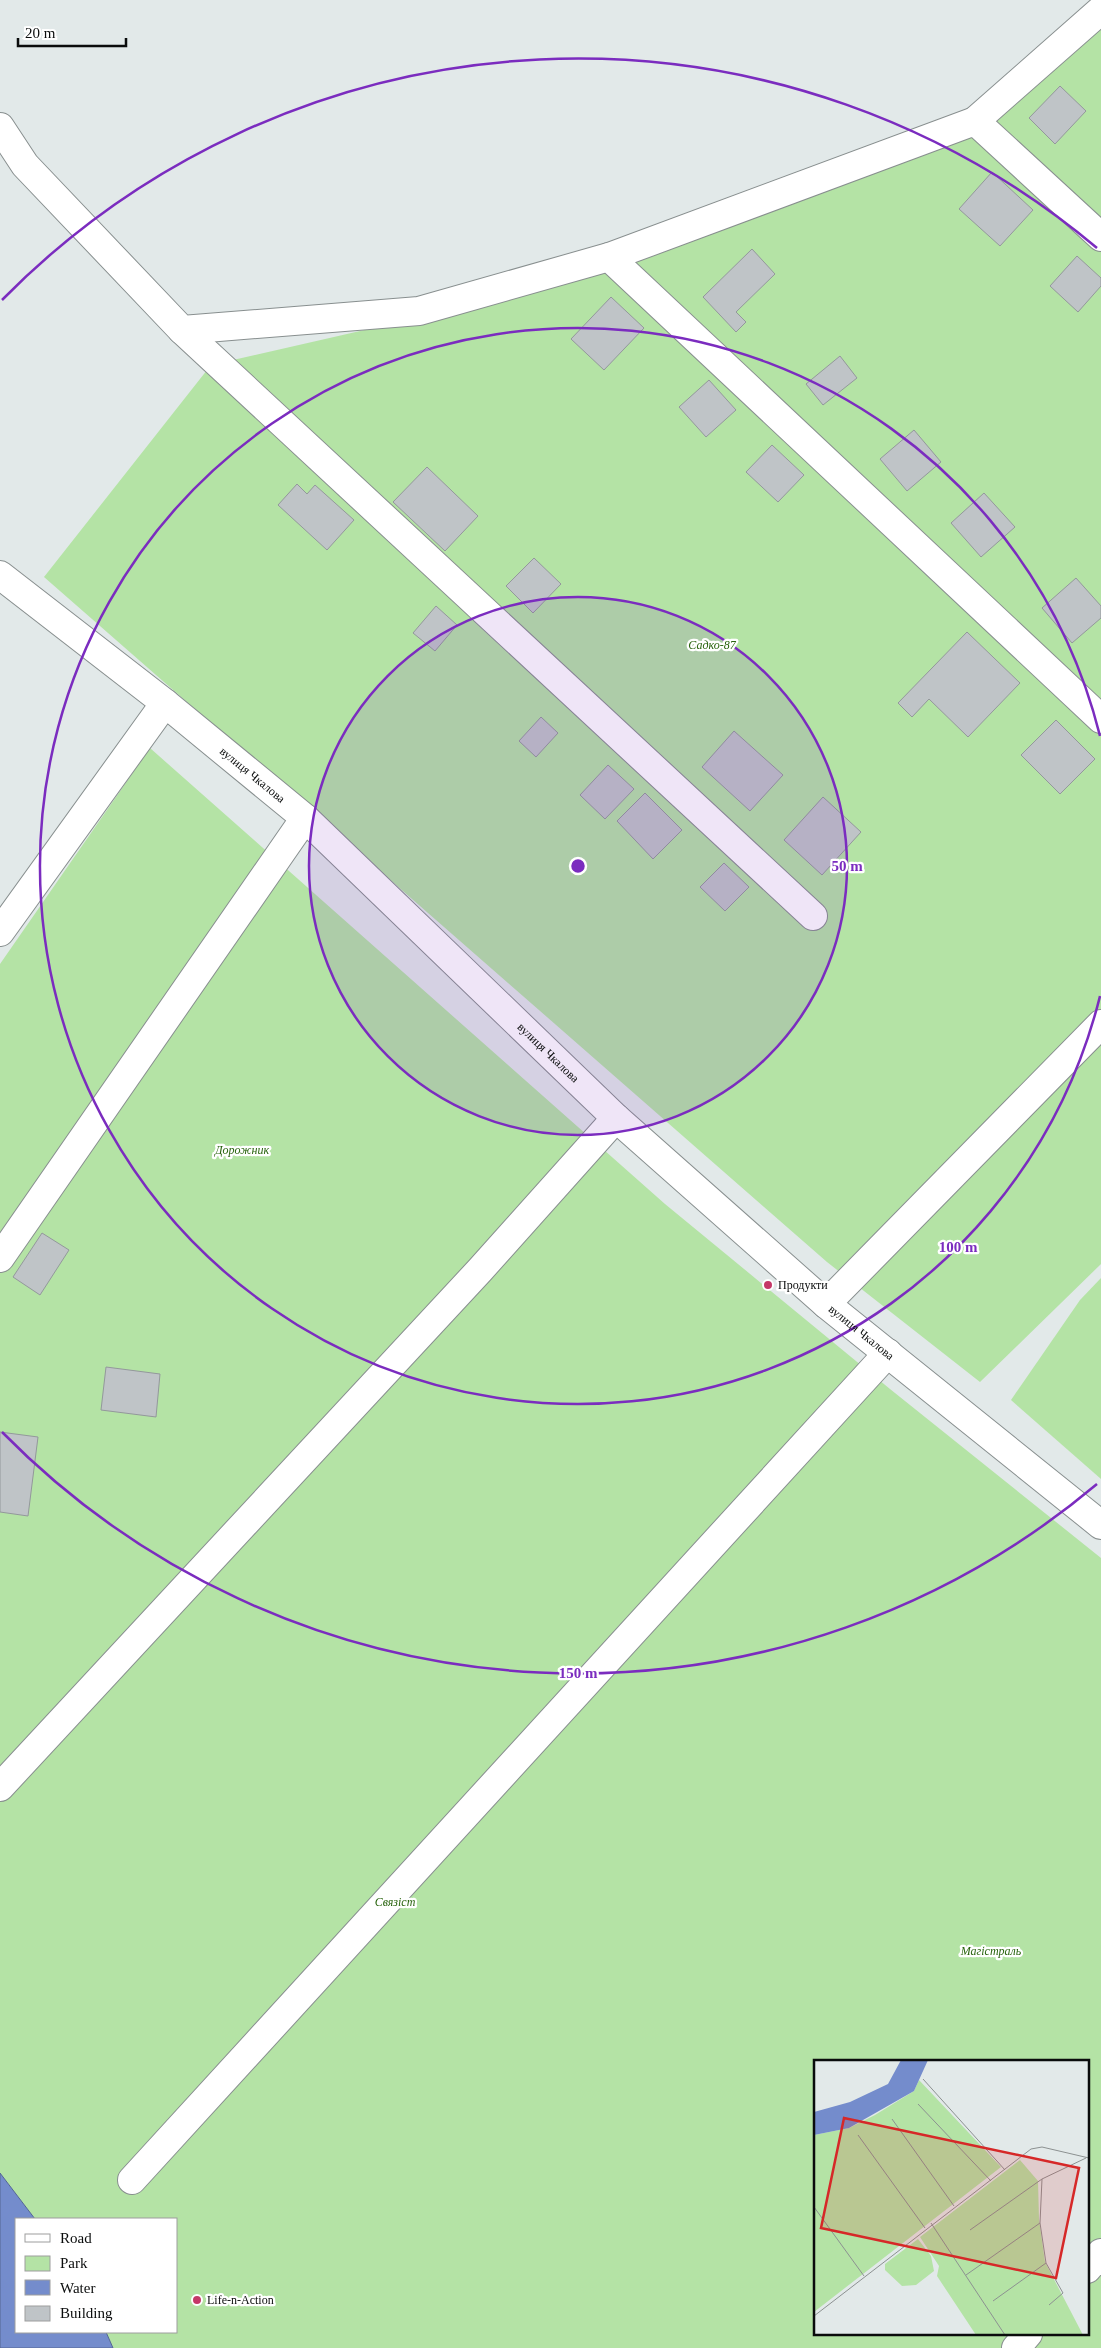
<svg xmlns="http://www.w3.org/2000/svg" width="1101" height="2348" viewBox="0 0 1101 2348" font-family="'Times New Roman',serif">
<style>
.green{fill:#b4e3a5;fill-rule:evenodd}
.water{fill:#748ccc;stroke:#546692}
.building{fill:#bfc4c7;stroke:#93989b}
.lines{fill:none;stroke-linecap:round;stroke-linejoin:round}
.minor-casing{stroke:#888f8f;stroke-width:30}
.minor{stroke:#fff;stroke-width:28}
.ring{fill:none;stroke:#7b2cbf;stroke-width:2.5}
.poi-dot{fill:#c53868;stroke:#fff;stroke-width:2}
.labels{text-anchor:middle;stroke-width:4.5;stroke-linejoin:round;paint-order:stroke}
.park-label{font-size:12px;font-style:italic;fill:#29640e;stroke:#fff}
.street-label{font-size:12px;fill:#0a0c0c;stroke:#fff}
.poi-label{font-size:12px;fill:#0a0c0c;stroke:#fff;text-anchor:start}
.inset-road{fill:none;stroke:#8c9191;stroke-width:1}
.view{fill:#d62828;fill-opacity:0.15;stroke:#d62828;stroke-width:2.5}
.inset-edge{fill:none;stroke:#0a0c0c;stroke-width:2.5}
.centre{fill:#7b2cbf;stroke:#fff;stroke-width:2.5}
.ring-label{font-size:15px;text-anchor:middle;font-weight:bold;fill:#7b2cbf;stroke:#fff;stroke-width:4.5;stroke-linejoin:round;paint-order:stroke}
</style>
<rect width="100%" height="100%" fill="#e2e9e9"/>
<g class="green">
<polygon points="1101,27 1101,1264 980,1382 827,1262 44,577 211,365 566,284 972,137"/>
<path d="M150 748 665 1204 890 1389 1101 1558V2348H113L106 2332H176V2219H35L0 2173V964ZM815 2062H1087V2334H815Z"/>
<polygon points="1101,1278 1101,1479 1011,1400 1080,1300"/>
</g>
<polygon class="water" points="0,2173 35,2219 16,2219 16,2332 106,2332 113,2348 0,2348"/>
<g class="building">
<polygon points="1060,86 1086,111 1055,144 1029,118"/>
<polygon points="992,172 1033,210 1000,246 959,209"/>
<polygon points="752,249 775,274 736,312 746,322 736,332 703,297"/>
<polygon points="1077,256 1101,278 1101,286 1078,312 1050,286"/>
<polygon points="611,297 644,328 604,370 571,339"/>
<polygon points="840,356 857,378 823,405 806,384"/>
<polygon points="709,380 736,410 706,437 679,407"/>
<polygon points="914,430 941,462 907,491 880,459"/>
<polygon points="772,445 804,475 778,502 746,472"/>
<polygon points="427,467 478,516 445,551 393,502"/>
<polygon points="297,484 307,494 315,485 354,520 327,550 278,505"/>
<polygon points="984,493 1015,527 981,557 951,523"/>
<polygon points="534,558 561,584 533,613 506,586"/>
<polygon points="1076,578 1101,606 1101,618 1072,643 1042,608"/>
<polygon points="436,606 457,625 435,651 413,633"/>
<polygon points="967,632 1020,683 968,737 929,699 912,717 898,703"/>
<polygon points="541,717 558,733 536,757 519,741"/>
<polygon points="1056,720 1095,759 1060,794 1021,755"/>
<polygon points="734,731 783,775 750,811 702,767"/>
<polygon points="608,765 634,789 605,819 580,795"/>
<polygon points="645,793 682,830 653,859 617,821"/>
<polygon points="823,797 861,832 822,875 784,840"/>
<polygon points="724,863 749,887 725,911 700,887"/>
<polygon points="42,1233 69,1250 40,1295 13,1277"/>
<polygon points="106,1367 160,1374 156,1417 101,1410"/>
<polygon points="0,1432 38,1437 28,1516 0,1512"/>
</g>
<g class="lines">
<g class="minor-casing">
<g id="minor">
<polyline points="975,121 1101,10"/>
<polyline points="0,127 25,165 182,330 419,311 609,257 1101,719"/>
<polyline points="609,257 975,121 1101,237"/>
<polyline points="182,330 813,916"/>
<path id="s1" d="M0 575 165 703 305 818 616 1118 826 1304 1101 1525"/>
<polyline points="0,932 165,703"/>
<polyline points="0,1258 305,818"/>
<polyline points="826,1304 1101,1024"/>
<polyline points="0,1787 480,1270 616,1118"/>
<polyline points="132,2180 888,1353"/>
<polyline points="1087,2269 1101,2253"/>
<polyline points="1016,2348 1028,2334"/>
</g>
</g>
<use href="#minor" class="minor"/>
</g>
<circle cx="578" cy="866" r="269" fill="#7b2cbf" fill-opacity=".12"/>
<g class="ring">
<circle cx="578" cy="866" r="269"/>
<path d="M1100 996A538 538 0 1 1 1100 736"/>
<path d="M1097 1484A807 807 0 0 1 2 1432M2 300A807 807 0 0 1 1097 248"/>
</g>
<g class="poi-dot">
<circle cx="768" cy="1285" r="5"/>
<circle cx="197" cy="2300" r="5"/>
</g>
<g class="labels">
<g class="park-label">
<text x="712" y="649">Садко-87</text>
<text x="242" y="1154">Дорожник</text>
<text x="395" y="1906">Связіст</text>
<text x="991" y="1955">Магістраль</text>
</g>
<g class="street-label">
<text dy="4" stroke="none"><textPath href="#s1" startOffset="322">вулиця Чкалова</textPath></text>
<text dy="4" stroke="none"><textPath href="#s1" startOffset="728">вулиця Чкалова</textPath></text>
<text dy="4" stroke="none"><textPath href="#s1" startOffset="1148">вулиця Чкалова</textPath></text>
</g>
<g class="poi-label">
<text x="778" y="1289">Продукти</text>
<text x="207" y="2304">Life-n-Action</text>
</g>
</g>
<g transform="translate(814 2060)">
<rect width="275" height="275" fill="#e2e9e9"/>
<path d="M105 20 187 107 0 252V75L35 68 61 55 100 31ZM206 100 224 121 225 159 231 202 269 275H162L123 216 125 206 106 177ZM104 179 117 196 120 211 102 225 88 226 71 210V204Z" fill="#b4e3a5"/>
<path d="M87 0H114L100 31 35 68 0 75V52L36 42 74 24Z" fill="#748ccc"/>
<path class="inset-road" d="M109 19 191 110M104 44 177 121M78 59 140 146M44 75 111 168M0 147 50 216M117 163 191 275M156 170 228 119M232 203 249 233 235 245M152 215 226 163 228 119 272 98M179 241 232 203 226 163M0 256 217 89 228 87 275 98"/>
<path class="view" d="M30 58 265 108 242 218 7 168Z"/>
<rect width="275" height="275" class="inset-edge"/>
</g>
<circle cx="578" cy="866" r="8" class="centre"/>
<g class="ring-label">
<text x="847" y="871">50 m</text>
<text x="958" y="1252">100 m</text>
<text x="578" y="1678">150 m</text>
</g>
<rect x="15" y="2218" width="162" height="115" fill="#ffffff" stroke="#9d9e9e"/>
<rect x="25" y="2234" width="25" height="8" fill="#ffffff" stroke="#9d9e9e"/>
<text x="60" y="2243" font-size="15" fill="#0a0c0c">Road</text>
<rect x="25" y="2256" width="25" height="15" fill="#b4e3a5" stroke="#9d9e9e"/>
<text x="60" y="2268" font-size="15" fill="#0a0c0c">Park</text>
<rect x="25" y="2280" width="25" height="15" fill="#748ccc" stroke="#9d9e9e"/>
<text x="60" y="2293" font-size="15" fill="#0a0c0c">Water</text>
<rect x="25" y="2306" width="25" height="15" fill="#bfc4c7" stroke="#9d9e9e"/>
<text x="60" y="2318" font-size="15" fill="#0a0c0c">Building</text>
<path d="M18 38v8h108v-8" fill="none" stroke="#0a0c0c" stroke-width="2.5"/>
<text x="25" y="38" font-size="15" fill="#0a0c0c" stroke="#ffffff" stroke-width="4" paint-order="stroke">20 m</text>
</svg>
